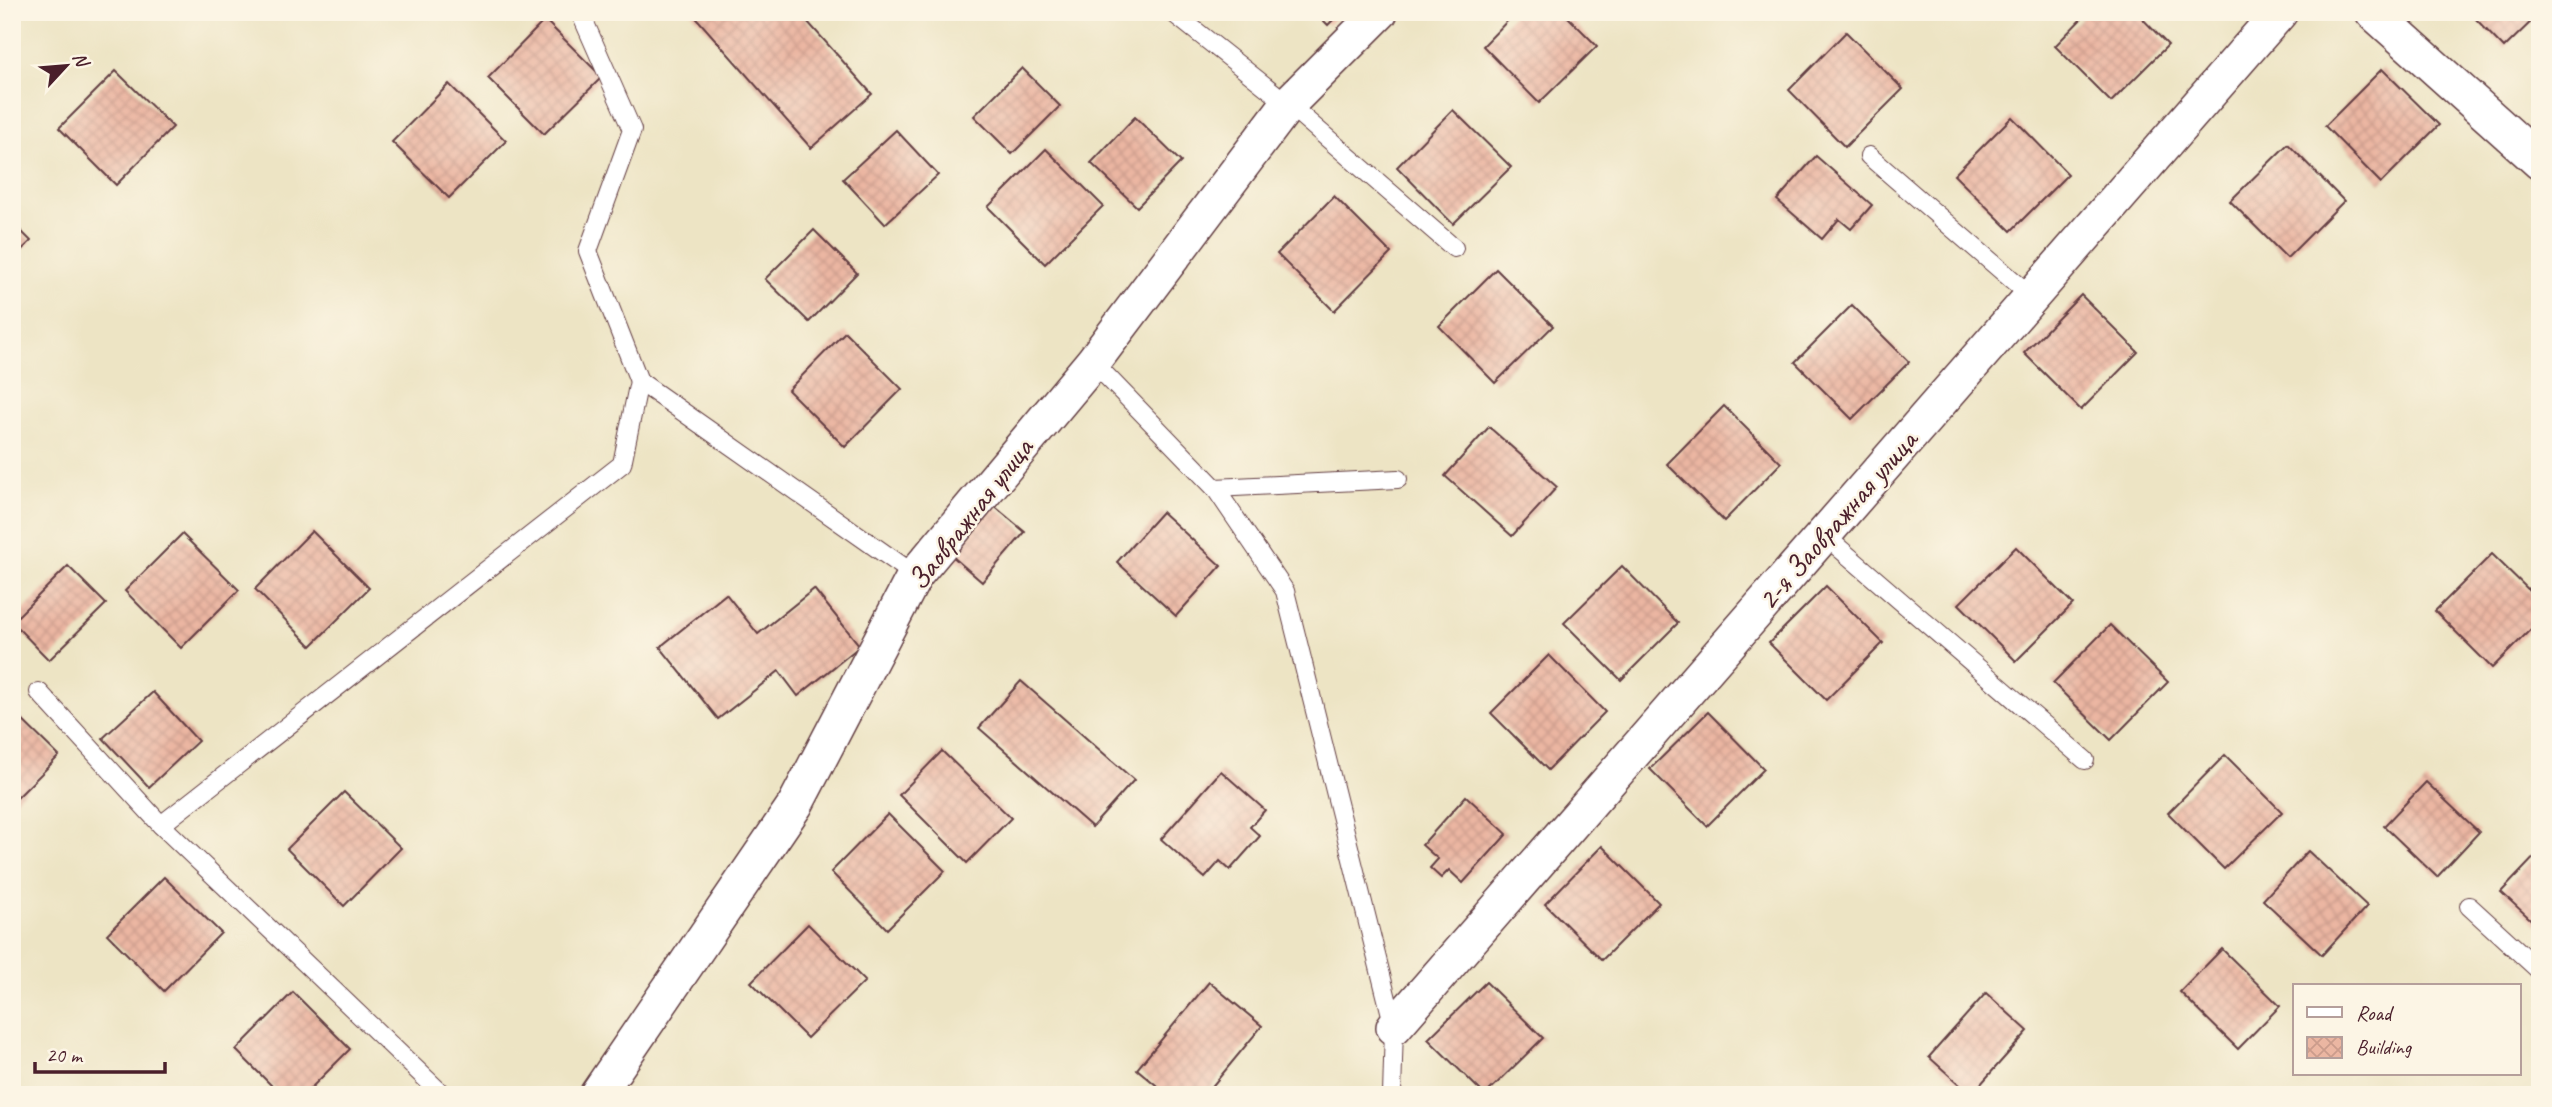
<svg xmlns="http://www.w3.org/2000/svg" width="2552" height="1107" viewBox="0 0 2552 1107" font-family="Caveat,sans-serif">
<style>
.building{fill:url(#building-cross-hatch)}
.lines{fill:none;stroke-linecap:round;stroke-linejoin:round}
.lane-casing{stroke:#623d42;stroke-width:20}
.street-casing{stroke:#623d42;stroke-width:38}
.lane{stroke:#fff;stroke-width:18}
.street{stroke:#fff;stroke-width:35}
.labels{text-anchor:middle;stroke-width:5;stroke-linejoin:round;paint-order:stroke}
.street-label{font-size:30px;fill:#4a1f2b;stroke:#fcf5e5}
</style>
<defs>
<pattern id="building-cross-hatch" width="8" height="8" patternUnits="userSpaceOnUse" patternTransform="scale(1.75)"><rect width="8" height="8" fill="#ebb6a2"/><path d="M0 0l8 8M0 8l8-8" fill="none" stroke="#cb9c8c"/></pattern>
</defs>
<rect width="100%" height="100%" fill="#fcf5e5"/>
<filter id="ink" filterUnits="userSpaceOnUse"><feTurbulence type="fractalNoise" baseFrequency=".0143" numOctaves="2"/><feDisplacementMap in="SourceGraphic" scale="14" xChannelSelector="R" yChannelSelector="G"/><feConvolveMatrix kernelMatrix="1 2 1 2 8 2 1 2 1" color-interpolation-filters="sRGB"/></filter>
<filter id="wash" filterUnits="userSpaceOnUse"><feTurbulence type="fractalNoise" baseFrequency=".00686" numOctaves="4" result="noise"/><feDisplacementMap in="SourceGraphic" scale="28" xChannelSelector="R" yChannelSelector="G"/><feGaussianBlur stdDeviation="1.57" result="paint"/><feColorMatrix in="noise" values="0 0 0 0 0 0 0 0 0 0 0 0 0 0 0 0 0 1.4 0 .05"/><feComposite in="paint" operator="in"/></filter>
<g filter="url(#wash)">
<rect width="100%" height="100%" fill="#ede4c4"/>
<g id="blocks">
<g class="building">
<polygon points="691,12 799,12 872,94 811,148"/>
<polygon points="1315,12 1341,12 1328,25"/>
<polygon points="1516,12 1563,12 1597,46 1539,103 1483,46"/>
<polygon points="2088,12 2136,12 2168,45 2111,102 2055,46"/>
<polygon points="2472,12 2540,12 2540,13 2504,48 2471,14"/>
<polygon points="545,20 602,77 544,134 488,78"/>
<polygon points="1846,32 1903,89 1845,147 1789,90"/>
<polygon points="1022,68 1060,106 1012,154 974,116"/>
<polygon points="2382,69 2439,125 2381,183 2325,126"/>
<polygon points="116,71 173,127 116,185 59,128"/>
<polygon points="449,84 506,141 449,198 392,142"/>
<polygon points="1453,110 1511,167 1453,224 1397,167"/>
<polygon points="1135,117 1181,162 1137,207 1091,163"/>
<polygon points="2012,117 2068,174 2011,231 1954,175"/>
<polygon points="896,130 938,175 885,224 843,179"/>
<polygon points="2288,144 2344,201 2287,258 2230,201"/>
<polygon points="1046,149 1103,206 1045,264 988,207"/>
<polygon points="1816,156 1872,205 1851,229 1839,219 1822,239 1777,200"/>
<polygon points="1334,196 1391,253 1334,311 1277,254"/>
<polygon points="12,222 31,241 12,259"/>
<polygon points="814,230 857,273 809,322 765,279"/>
<polygon points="1496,269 1553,326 1495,383 1439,326"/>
<polygon points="2081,295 2138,352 2081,410 2024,353"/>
<polygon points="1852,305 1909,362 1852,419 1795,362"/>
<polygon points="845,332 902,389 845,447 788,390"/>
<polygon points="1724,406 1781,463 1724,521 1667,464"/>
<polygon points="1489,427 1557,487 1512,536 1445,476"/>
<polygon points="994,506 1025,532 982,582 952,556"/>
<polygon points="1162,512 1221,566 1176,616 1117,562"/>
<polygon points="312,531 369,588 311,646 255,589"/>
<polygon points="182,534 239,590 181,648 125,591"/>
<polygon points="2016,547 2073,604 2016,661 1959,604"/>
<polygon points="2492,554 2540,601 2540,620 2492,668 2435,611"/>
<polygon points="68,566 106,604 49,660 12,622"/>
<polygon points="1622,566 1678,623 1621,680 1564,623"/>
<polygon points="1826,586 1883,643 1826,700 1769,643"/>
<polygon points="814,589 860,646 798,696 779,671 718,719 660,647 726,594 758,634"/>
<polygon points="2110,625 2168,682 2111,740 2053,683"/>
<polygon points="1549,655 1605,712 1548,770 1491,713"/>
<polygon points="1021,681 1134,780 1092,827 979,728"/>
<polygon points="153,692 198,741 149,787 103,738"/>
<polygon points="12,710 59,756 12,803"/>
<polygon points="1708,712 1764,769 1707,826 1650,769"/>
<polygon points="942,751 1011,818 967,863 899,795"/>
<polygon points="2225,755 2282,812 2224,869 2168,813"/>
<polygon points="1221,771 1265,810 1250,827 1260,836 1230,870 1220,861 1205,878 1161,839"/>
<polygon points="2426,782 2479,832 2437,877 2384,826"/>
<polygon points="344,792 401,848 344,906 287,849"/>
<polygon points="1466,796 1507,834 1463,883 1449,870 1441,878 1430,868 1438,859 1422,845"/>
<polygon points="888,814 945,871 887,929 831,872"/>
<polygon points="1602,846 1659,903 1602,960 1545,904"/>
<polygon points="2308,851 2367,906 2322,955 2263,900"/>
<polygon points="2540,851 2540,928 2501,892"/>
<polygon points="164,877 221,933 164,991 107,934"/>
<polygon points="808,924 865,981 807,1038 751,982"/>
<polygon points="2222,949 2280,1006 2238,1049 2180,992"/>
<polygon points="1209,982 1262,1026 1205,1095 1168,1095 1137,1069"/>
<polygon points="1486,982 1543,1038 1485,1095 1428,1039"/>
<polygon points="293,992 350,1049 304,1095 281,1095 236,1050"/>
<polygon points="1986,993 2028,1031 1971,1095 1929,1057"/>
</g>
</g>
</g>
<g filter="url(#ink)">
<use href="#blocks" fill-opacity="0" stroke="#623d42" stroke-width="2"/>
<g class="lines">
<g class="lane-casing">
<g id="lane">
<polyline points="580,12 632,130 588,251 639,381 915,575"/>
<polyline points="1172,12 1288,104 1454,248"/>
<polyline points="1869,156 2032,297"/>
<polyline points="1093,362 1215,488 1285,591 1394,1027 1392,1095"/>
<polyline points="1215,488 1398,479"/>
<polyline points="1824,535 2085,760"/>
<polyline points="39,692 161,825"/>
<polyline points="2469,906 2540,971"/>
<polyline points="443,1095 161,825 622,464 639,381"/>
</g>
</g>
<g class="street-casing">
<g id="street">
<polyline points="2373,12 2540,162"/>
<polyline points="1394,1027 2280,12"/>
<polyline points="597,1095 795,805 915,575 1093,362 1288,104 1380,12"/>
</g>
</g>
<use href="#lane" class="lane"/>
<use href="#street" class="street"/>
</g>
</g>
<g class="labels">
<g class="street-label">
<text transform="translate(970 514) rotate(-52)" y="10">Заовражная улица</text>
<text transform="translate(1837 520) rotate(-49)" y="10">2-я Заовражная улица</text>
</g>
</g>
<rect width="2552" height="1107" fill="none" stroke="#fcf5e5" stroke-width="42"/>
<rect x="2293" y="984" width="228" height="91" fill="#fcf5e5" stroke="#b59f9b" stroke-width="2"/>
<rect x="2307" y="1007" width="35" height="10" fill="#ffffff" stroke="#b59f9b" stroke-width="2"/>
<text x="2356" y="1020" font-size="21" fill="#4a1f2b">Road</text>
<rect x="2307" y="1037" width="35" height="21" fill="url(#building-cross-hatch)" stroke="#b59f9b" stroke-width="2"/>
<text x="2356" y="1054" font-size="21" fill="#4a1f2b">Building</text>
<g transform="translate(66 66) rotate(64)" stroke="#fcf5e5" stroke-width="5" paint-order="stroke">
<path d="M0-5L12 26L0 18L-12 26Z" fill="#4a1f2b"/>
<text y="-10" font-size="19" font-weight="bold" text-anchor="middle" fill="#4a1f2b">N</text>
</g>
<path d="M35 1062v10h130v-10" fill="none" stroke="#4a1f2b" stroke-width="3.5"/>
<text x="46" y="1062" font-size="21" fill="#4a1f2b" stroke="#fcf5e5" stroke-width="5" paint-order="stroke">20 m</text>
</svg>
